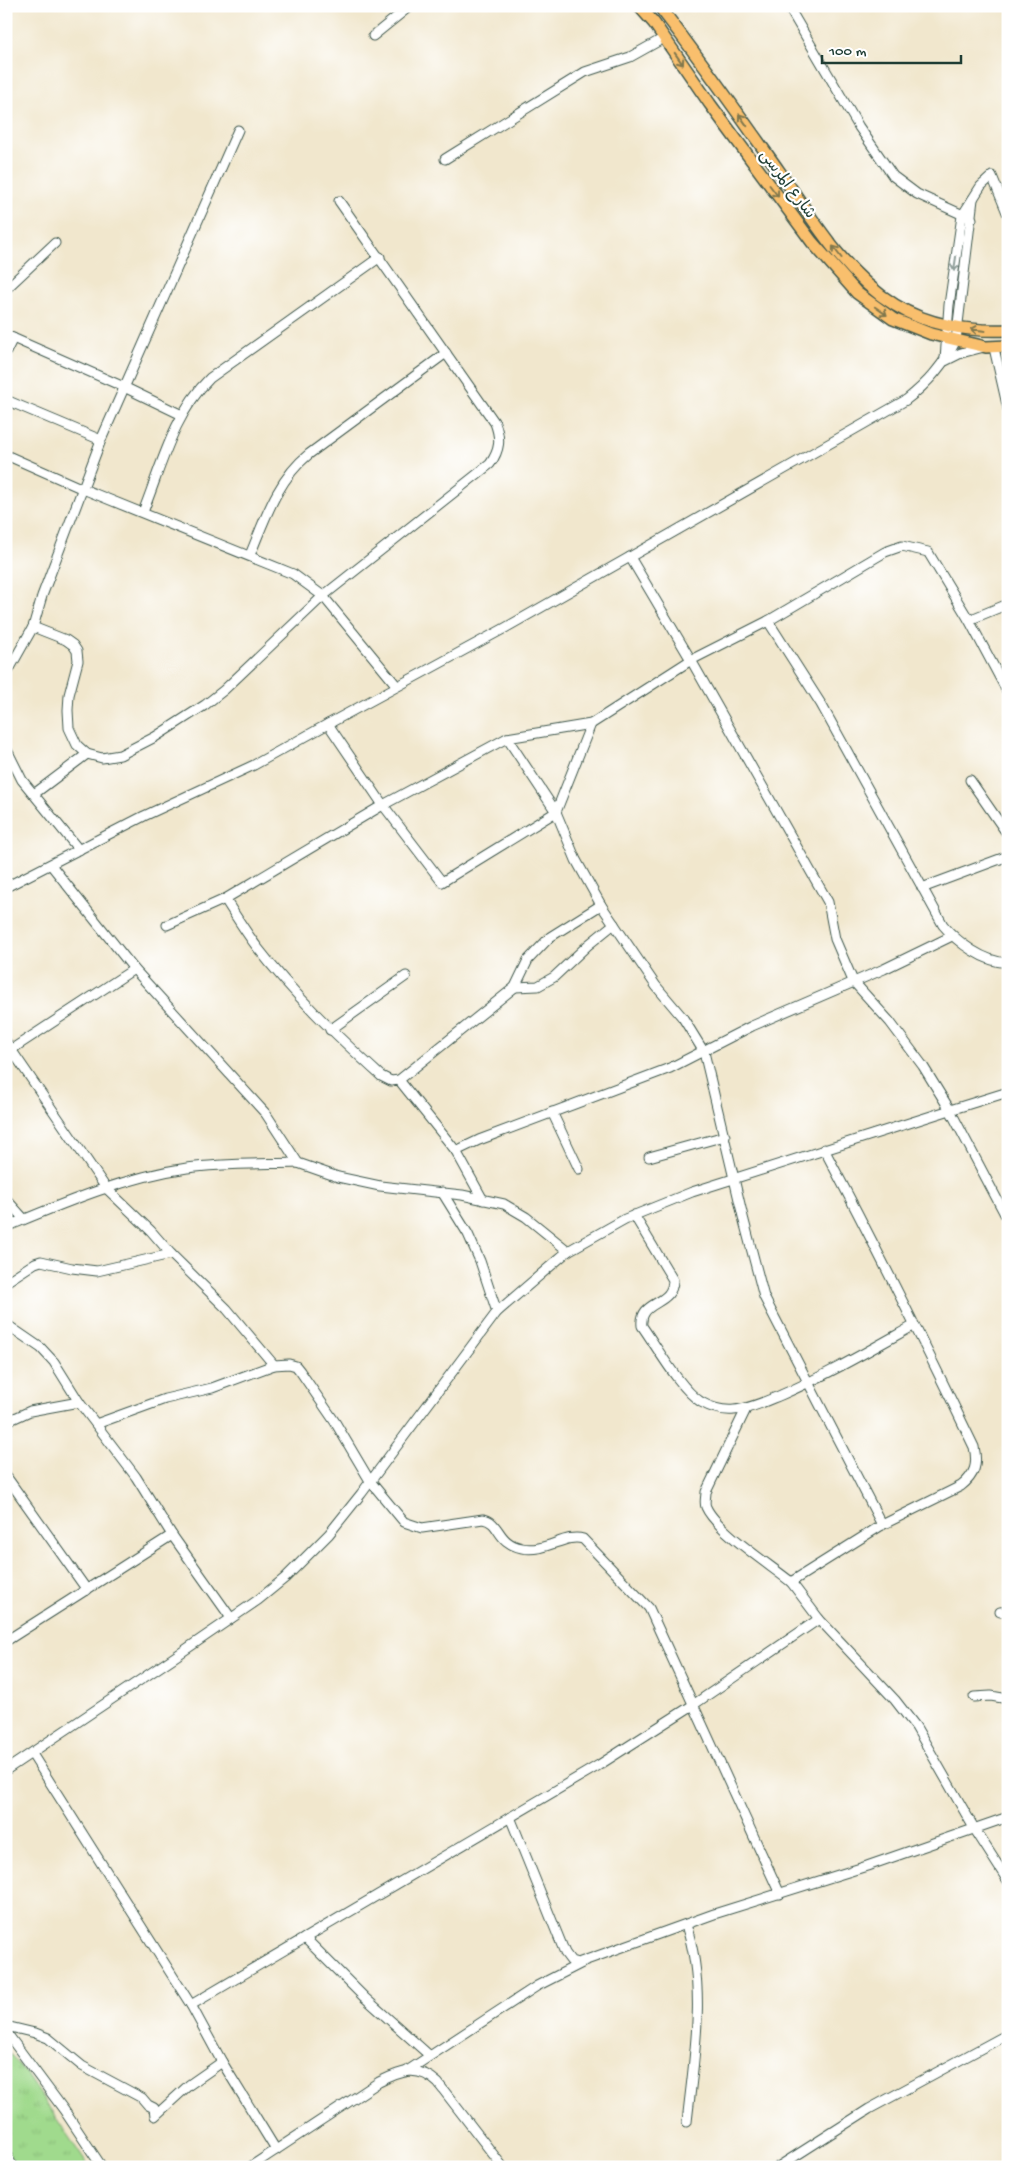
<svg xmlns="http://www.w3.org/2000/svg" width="1014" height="2173" viewBox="0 0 1014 2173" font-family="'Gochi Hand','Playpen Sans Arabic',sans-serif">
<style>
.grass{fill:url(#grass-tufts);stroke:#608c60}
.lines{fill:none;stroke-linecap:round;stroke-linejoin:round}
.minor-casing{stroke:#3e564b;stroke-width:11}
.major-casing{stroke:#3e564b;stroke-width:14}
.minor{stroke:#fff;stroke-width:9}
.major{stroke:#f9bf6d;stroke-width:11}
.oneway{stroke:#81784e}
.oneway2{stroke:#8f9e9a}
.labels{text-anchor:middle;stroke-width:4.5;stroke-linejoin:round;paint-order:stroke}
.street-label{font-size:16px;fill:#1f3d34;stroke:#fff}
</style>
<defs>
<pattern id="grass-tufts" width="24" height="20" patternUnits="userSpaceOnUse" patternTransform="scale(1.25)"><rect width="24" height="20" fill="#a0da8d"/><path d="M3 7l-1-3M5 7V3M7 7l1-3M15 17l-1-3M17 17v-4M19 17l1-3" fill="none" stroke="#89bc7a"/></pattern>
</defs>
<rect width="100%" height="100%" fill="#fff"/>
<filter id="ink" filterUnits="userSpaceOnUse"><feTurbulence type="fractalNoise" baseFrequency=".02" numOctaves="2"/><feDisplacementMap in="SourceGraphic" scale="10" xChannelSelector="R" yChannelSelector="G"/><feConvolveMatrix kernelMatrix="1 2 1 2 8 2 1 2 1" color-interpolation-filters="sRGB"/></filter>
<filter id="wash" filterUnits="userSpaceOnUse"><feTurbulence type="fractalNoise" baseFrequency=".0096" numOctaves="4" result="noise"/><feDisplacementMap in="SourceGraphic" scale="20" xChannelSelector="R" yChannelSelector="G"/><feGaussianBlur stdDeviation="1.12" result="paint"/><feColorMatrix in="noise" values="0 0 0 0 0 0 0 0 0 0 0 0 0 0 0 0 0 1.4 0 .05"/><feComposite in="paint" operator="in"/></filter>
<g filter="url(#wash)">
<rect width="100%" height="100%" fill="#f1e7cd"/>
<polygon class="grass" points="6,2049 26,2073 89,2167 6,2167"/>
</g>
<g filter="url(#ink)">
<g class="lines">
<g class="minor-casing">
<g id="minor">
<polyline points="788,6 859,127 893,176 917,194 972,219"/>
<polyline points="373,36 410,6"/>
<polyline points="445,159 585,72 630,57 664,38"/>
<polyline points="6,289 55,243"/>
<polyline points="6,335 124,387 182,415"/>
<polyline points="994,348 1008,409"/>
<polyline points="6,352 13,338"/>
<polyline points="945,359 949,305 962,216 981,186 992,176 1008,215"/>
<polyline points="945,361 961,353 984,347"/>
<polyline points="6,400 101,440"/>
<polyline points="6,455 83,489 293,574 323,596 397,686"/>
<path d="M143 512C161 467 174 413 210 378L380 257"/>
<path d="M250 555C265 519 277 480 309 454L446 353"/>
<polyline points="630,557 691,660 828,902 835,939 853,981 890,1022 923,1066 950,1110 1008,1092"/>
<polyline points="969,620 1008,604"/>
<polyline points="768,621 885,552 902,546 928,552 969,620 1008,693"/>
<path d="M33 627 66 640 73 645 77 651 78 661 69 695 68 710 69 728 77 745 87 754 102 758 120 755 155 737 205 705 224 690 323 596 490 464C500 450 501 439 495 423L339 201"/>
<polyline points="6,675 33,627 42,596 101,440 238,130"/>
<polyline points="328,724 383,805 442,882 556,812 591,724"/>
<polyline points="6,748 22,780 79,850"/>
<polyline points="970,780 1008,835"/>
<polyline points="34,794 87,754"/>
<polyline points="51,865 134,969 266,1114 298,1163 338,1177 380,1186 462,1195 504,1204 526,1217 568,1251"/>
<path d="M6 887 144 816 254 765 328 724 505 628 906 400C927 384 944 365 956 340L973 199"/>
<polyline points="922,888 1008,856"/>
<path d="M225 899C235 915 245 931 257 947 294 995 337 1036 381 1076L391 1081 399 1080 515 987 528 960 550 937 601 905"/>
<polyline points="167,925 225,899 383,805 507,738"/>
<polyline points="515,987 538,986 554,977 588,945 614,924"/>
<polyline points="330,1030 406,976"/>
<polyline points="6,1042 106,1188 151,1231 171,1254 227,1309 274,1365"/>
<polyline points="6,1053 134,969"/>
<polyline points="399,1080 456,1151"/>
<polyline points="552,1112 579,1169"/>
<path d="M824 1149C876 1247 926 1347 974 1447 978 1464 975 1475 961 1486L882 1525 791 1582 819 1619 895 1700 916 1727 974 1828 1008 1881"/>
<polyline points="649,1157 725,1136"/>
<polyline points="442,1192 468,1234 480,1261 497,1312"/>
<polyline points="6,1199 24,1219"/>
<polyline points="483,1200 456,1151 479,1140 670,1068 752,1026 884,969 952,936"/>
<path d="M634 1215 673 1280C673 1307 639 1299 642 1326 657 1347 680 1389 701 1402 710 1407 723 1411 734 1410 750 1409 766 1401 781 1395 827 1375 870 1350 913 1326"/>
<path d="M6 1227C64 1203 125 1177 187 1168 223 1163 261 1164 298 1163"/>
<polyline points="6,1282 35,1263 41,1261 72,1268 97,1271 171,1254"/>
<polyline points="6,1324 41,1348 54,1362 79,1402 136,1477 172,1535 231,1618"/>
<path d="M746 1409 706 1492C706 1497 704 1503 706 1507 716 1530 770 1565 791 1582"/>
<polyline points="6,1422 30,1411 79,1402"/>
<path d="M96 1424 165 1399 212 1388 274 1365 289 1364 296 1366 300 1371 335 1422 370 1481 404 1522 422 1528 483 1519C501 1522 496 1543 522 1548 545 1553 566 1533 583 1539L649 1608 780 1894"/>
<polyline points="6,1476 87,1590"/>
<path d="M882 1525 764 1297 744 1221 704 1052 683 1018 656 986 601 905 576 860 556 812 507 738 591 724 691 660 768 621 821 704 943 925C958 943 984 962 1008 963"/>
<polyline points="1000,1612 1008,1611"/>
<polyline points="6,1641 172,1535"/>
<polyline points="974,1697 991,1696 1008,1699"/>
<polyline points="6,1770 182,1652 258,1600 285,1578 329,1534 361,1494 497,1312 568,1251 625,1219 692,1192 950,1110 1008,1220"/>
<polyline points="510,1817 565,1953 571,1961 578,1963 714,1914 867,1866 1008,1817"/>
<path d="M686 1925C707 1988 694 2057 687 2122"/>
<polyline points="305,1938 364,1997 429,2055"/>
<polyline points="191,2005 599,1765 693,1705 819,1619"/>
<polyline points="6,2026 35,2033 48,2038 82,2066 142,2098 148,2105 154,2108 155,2116 189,2085 222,2062 191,2005 32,1754"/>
<polyline points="6,2032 64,2110 102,2167"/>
<polyline points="222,2062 276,2150"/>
<polyline points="407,2071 537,1986 582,1963"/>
<polyline points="6,2154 13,2167"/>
<path d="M250 2167 379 2082C401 2071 418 2064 438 2083L503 2167"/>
<polyline points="778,2167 869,2109 1008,2034"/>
</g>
</g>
<g class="major-casing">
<g id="major">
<polyline points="639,6 654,23 710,104 812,242 857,293 893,319 931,334 986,347 1008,346"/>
<path d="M659 6C701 60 740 116 779 171 813 219 844 274 895 305 927 325 970 332 1008 330"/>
</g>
</g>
<use href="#minor" class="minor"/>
<use href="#major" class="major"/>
</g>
<defs><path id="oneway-shaft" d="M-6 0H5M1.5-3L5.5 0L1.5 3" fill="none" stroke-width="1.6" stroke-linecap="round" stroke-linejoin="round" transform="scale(1.25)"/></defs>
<g class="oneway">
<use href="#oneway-shaft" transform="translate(679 59) rotate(55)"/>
<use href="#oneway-shaft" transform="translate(743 120) rotate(-125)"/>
<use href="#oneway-shaft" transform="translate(774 191) rotate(53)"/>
<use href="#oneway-shaft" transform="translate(837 252) rotate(-127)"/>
<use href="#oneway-shaft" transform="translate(881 311) rotate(35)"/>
<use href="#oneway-shaft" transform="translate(978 330) rotate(-173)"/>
</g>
<use class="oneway2" href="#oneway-shaft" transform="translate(955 264) rotate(98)"/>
</g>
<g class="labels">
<g class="street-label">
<text transform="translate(789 183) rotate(53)" y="6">شارع المرسى</text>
</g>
</g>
<rect width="1014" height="2173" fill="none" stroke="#fff" stroke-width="25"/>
<path d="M822 55v8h139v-8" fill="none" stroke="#1f3d34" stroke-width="2.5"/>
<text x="829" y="55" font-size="15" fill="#1f3d34" stroke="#ffffff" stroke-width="4" paint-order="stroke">100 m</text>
</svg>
